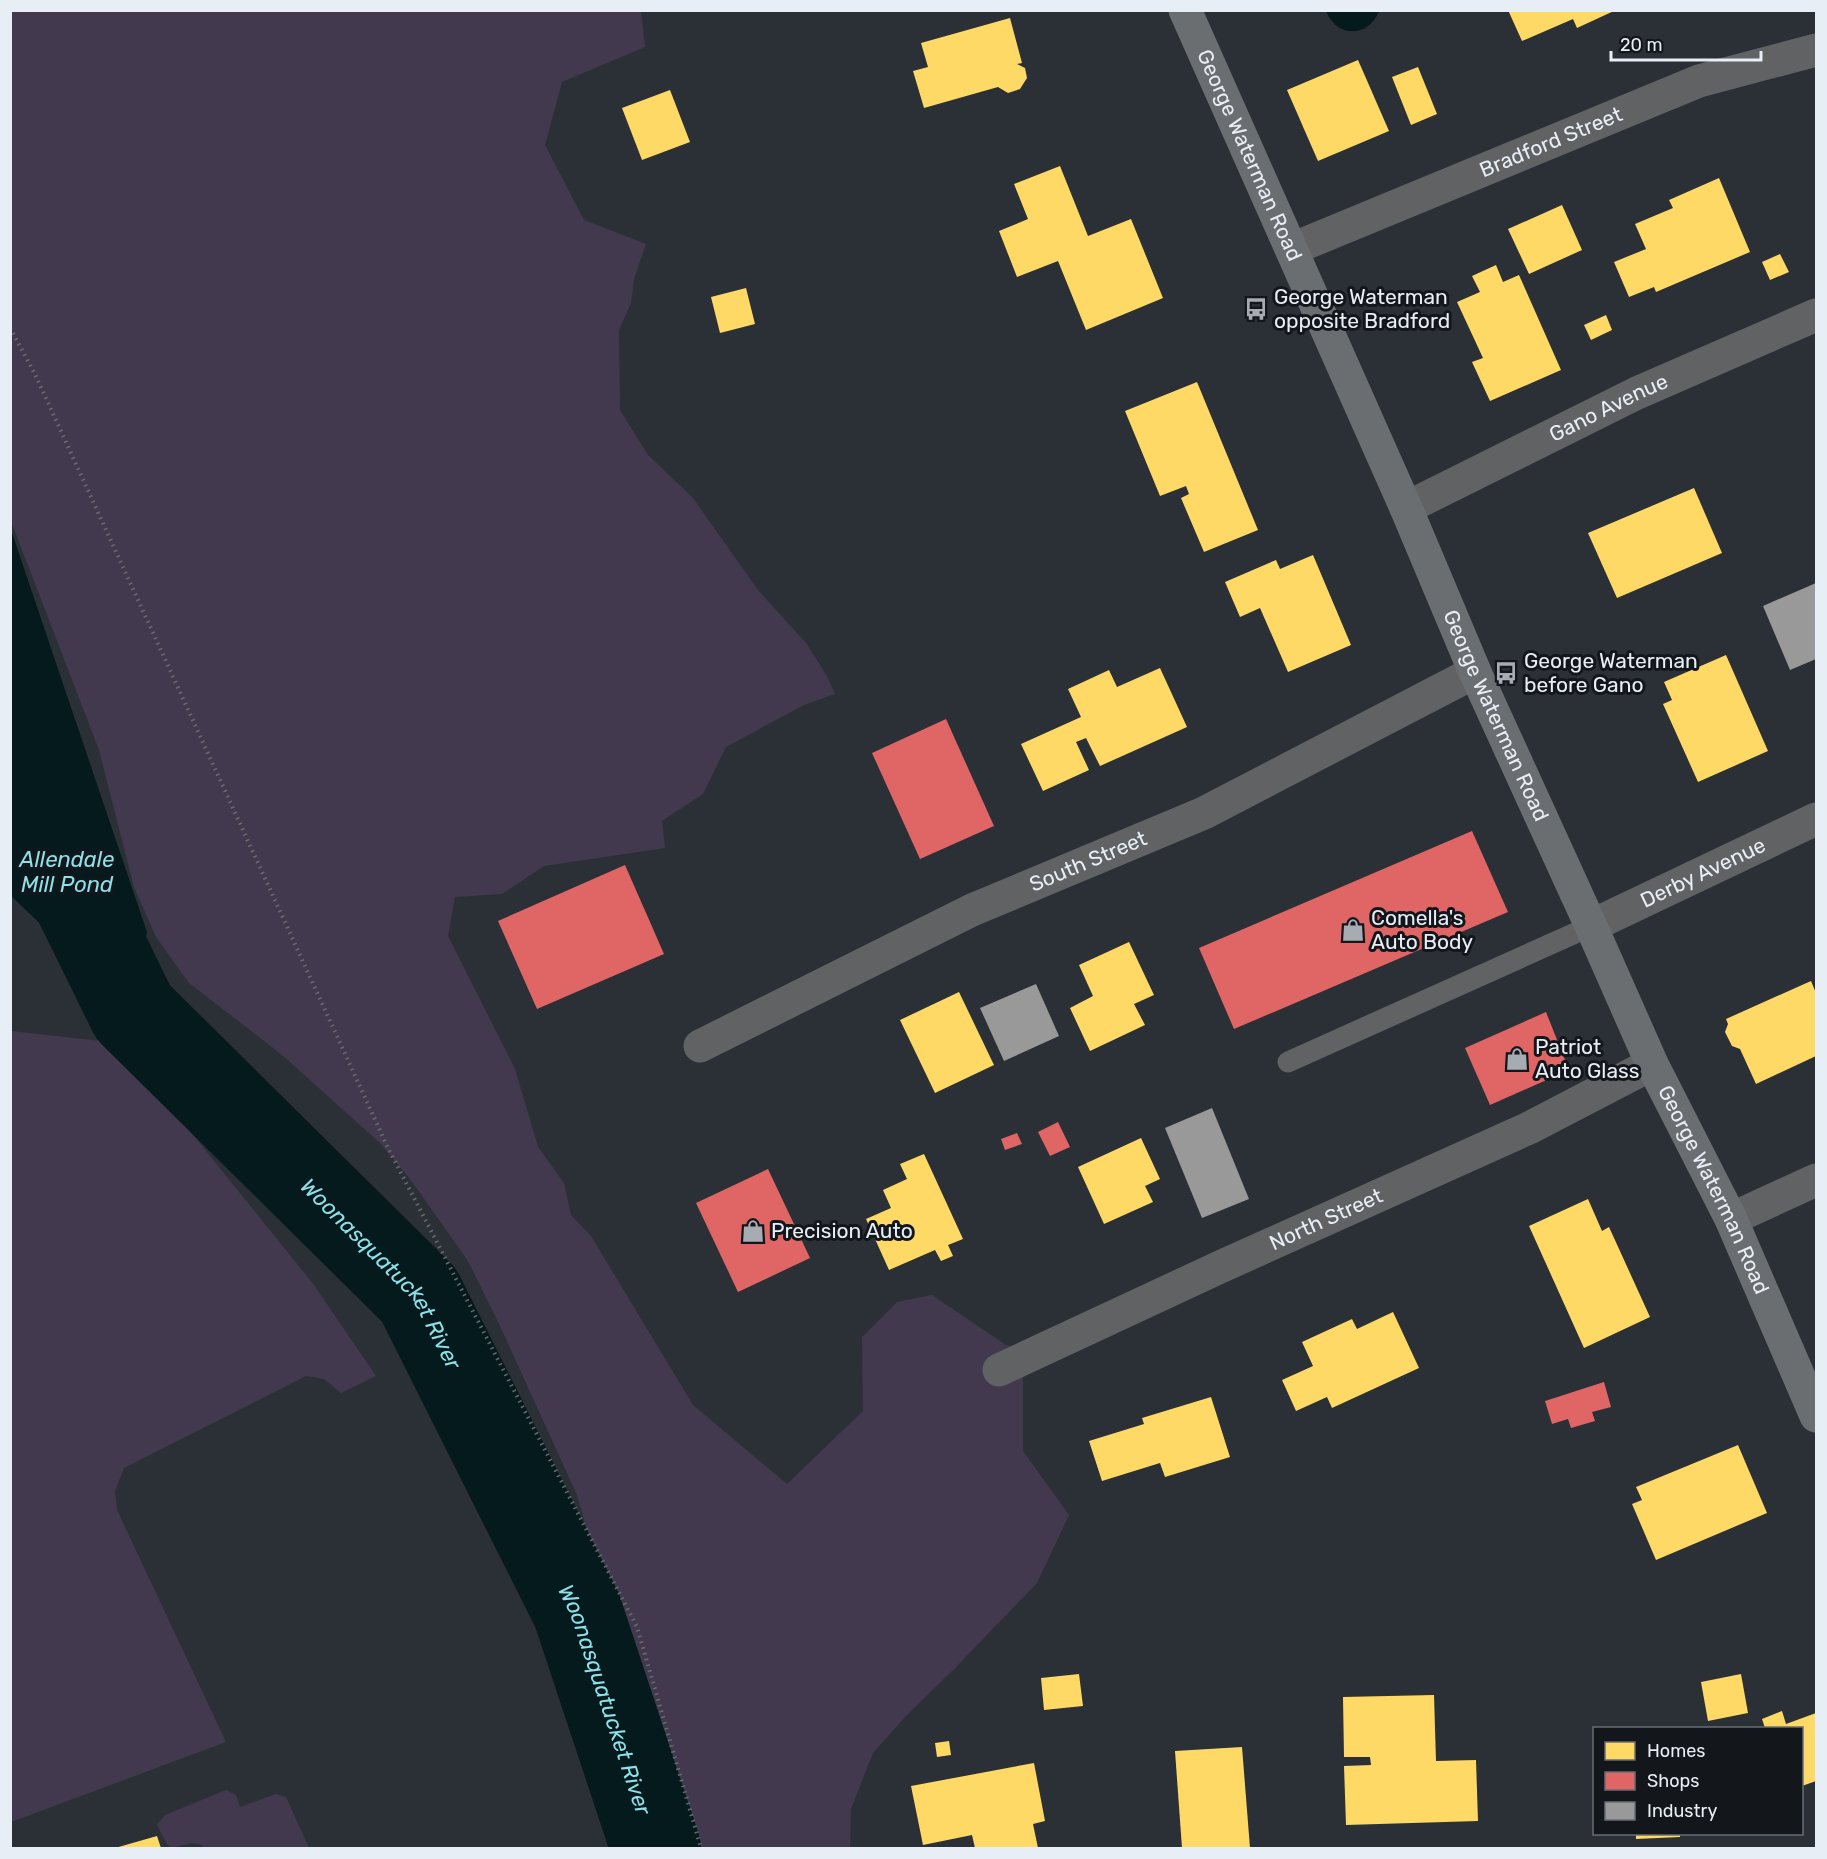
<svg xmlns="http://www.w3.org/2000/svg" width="1827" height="1859" viewBox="0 0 1827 1859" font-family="Rubik,sans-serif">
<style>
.green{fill:#43394f}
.water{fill:#051a1d}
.homes{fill:#ffd966}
.shops{fill:#e06666}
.industry{fill:#999}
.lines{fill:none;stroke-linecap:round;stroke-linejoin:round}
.river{stroke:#051a1d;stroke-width:90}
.path{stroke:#686c6e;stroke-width:4;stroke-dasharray:1.5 4.5;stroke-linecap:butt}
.lane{stroke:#606264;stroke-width:21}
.street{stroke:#606264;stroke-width:33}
.secondary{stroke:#6b6e70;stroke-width:33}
.labels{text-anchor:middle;stroke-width:6;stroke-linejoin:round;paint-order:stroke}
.street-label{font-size:21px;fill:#e8eef5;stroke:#13171c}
.poi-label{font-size:21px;fill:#e8eef5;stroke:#13171c;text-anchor:start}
.water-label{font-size:22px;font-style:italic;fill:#8ee0e9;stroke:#13171c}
</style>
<rect width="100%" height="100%" fill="#2b3036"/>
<g class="green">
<polygon points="11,11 641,11 645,47 562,82 545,145 584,220 646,244 634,279 631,303 619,330 620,410 648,455 693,498 758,590 806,643 827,676 835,694 804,705 726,747 703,794 662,821 665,848 544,866 502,894 455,897 448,936 515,1069 538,1147 564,1183 571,1215 591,1236 693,1405 787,1484 863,1411 862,1337 897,1302 932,1295 1006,1345 1020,1348 1030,1362 1023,1378 1023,1451 1069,1515 1037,1583 955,1668 905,1717 873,1753 851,1809 850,1848 699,1848 692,1834 603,1584 577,1495 501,1328 468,1261 410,1179 380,1143 281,1054 189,983 156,937 134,887 99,750 11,521"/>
<polygon points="11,1031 119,1043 314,1285 376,1376 341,1393 324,1379 306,1376 124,1468 115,1491 117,1510 226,1742 11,1822"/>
<polygon points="226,1790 236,1795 240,1807 276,1794 286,1797 309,1848 203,1848 202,1845 192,1843 171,1848 167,1844 157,1825 165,1815"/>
</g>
<g class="water">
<path d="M1326 11V10L1379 11C1369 38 1336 38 1326 11Z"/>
<polygon points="10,527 147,932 133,1012 11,896"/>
</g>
<g class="homes">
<polygon points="1508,10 1616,10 1577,28 1573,19 1522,41"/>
<polygon points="1010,18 1022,63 1017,64 1025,68 1027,78 1020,89 1008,93 998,87 924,108 913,71 928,67 921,43"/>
<polygon points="1358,60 1389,131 1318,161 1287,90"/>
<polygon points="1418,67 1437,114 1411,125 1392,77"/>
<polygon points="670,90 690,142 642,160 622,108"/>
<polygon points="1060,166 1088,236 1131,219 1163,298 1086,330 1058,261 1017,277 999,231 1028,219 1014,184"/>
<polygon points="1719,178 1750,252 1656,292 1654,287 1629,297 1614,262 1646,249 1635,224 1673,208 1669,200"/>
<polygon points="1562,205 1582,250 1529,274 1508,229"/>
<polygon points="1780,254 1789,272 1770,280 1762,262"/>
<polygon points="1496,265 1503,282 1519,275 1561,370 1490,401 1472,362 1483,358 1457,302 1480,292 1472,276"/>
<polygon points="746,288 755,324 720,333 711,297"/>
<polygon points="1606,315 1612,330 1591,340 1584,325"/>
<polygon points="1197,382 1258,530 1204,552 1181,498 1189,494 1186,486 1160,496 1125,411"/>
<polygon points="1694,488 1722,553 1617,598 1588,533"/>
<polygon points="1313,555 1351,645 1288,672 1260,608 1240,617 1225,582 1276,560 1280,569"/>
<polygon points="1726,655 1768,751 1698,782 1663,704 1672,700 1664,682"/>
<polygon points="1160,668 1187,727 1100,766 1086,738 1076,742 1089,770 1043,791 1021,744 1081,717 1068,689 1109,670 1117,687"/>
<polygon points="1129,942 1154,995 1134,1004 1145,1025 1090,1051 1070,1008 1093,996 1079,965"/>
<polygon points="1811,981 1816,993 1816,1056 1756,1084 1740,1049 1732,1046 1725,1032 1728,1024 1726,1019"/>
<polygon points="959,992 994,1065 935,1093 900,1020"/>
<polygon points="1141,1138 1160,1179 1145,1186 1153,1202 1104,1224 1078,1167"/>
<polygon points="924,1154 963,1239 948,1245 953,1256 941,1261 935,1250 889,1270 866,1219 891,1208 883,1190 907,1179 900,1164"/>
<polygon points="1588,1199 1602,1231 1609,1227 1650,1317 1584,1348 1529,1226"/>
<polygon points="1393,1312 1419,1368 1332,1408 1327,1397 1296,1411 1282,1380 1313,1366 1302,1342 1352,1319 1357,1329"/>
<polygon points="1211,1397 1230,1457 1165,1477 1160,1463 1102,1481 1089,1441 1144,1424 1142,1418"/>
<polygon points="1738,1445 1767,1513 1656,1560 1632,1504 1642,1500 1636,1487"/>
<polygon points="1079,1674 1083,1706 1044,1710 1041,1678"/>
<polygon points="1741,1674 1748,1713 1708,1721 1701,1682"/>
<polygon points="1434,1695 1436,1761 1476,1760 1478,1821 1346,1825 1344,1766 1371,1765 1370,1757 1344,1757 1343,1697"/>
<polygon points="1782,1711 1786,1724 1816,1713 1816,1781 1802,1786 1802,1728 1765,1728 1762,1719"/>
<polygon points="949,1741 951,1755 937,1757 935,1743"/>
<polygon points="1242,1747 1250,1848 1182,1848 1175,1751"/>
<polygon points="1034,1763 1045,1821 1033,1824 1038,1848 975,1848 972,1835 923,1845 911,1786"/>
<polygon points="1636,1834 1680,1834 1680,1837 1636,1839"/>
<polygon points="157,1836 161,1848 115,1848"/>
</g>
<g class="shops">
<polygon points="946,719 994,826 920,859 872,753"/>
<polygon points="1472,831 1508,912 1234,1029 1199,948"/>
<polygon points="625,865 664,954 537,1009 498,921"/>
<polygon points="1546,1012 1569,1070 1490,1105 1465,1048"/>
<polygon points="1058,1122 1070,1147 1050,1156 1038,1132"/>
<polygon points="1017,1133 1022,1144 1005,1150 1001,1139"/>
<polygon points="768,1169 810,1258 738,1292 696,1203"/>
<polygon points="1604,1382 1611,1407 1592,1412 1595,1421 1571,1428 1568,1419 1552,1424 1545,1401"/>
</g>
<g class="industry">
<polygon points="1816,583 1816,659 1790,670 1763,606"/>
<polygon points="1036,984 1059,1036 1004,1061 980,1008"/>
<polygon points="1212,1108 1249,1199 1202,1218 1165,1128"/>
</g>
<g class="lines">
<path class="river" id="s1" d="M10 761 133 1012 419 1295 577 1610 656 1848"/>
<polyline class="path" points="10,328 34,372 388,1148 637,1627 701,1848"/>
<polyline class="lane" points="1288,1062 1591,926"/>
<g class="street">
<path id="s2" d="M1292 249 1699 81 1816 50"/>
<path id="s3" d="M1406 508 1637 393 1816 315"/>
<path id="s4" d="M1591 926 1816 819"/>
<path id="s5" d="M700 1046 972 910 1204 813 1475 672"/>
<polyline points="1731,1219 1816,1180"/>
<path id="s6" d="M999 1370 1220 1267 1529 1128 1652 1064"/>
</g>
<path class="secondary" id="s7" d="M1185 10 1406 508 1475 672 1591 926 1652 1064 1731 1219 1816 1416"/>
</g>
<defs>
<g id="bus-bare" transform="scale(1.8)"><path d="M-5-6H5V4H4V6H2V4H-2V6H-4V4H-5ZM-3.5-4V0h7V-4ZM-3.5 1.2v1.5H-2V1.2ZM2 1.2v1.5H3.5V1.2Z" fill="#a6acb2" stroke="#13171c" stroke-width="2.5" paint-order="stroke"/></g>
<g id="shop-bare" transform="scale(1.8)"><path d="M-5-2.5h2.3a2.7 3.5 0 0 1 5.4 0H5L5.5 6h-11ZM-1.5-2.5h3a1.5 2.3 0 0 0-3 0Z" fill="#a6acb2" stroke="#13171c" stroke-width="2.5" paint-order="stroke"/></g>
</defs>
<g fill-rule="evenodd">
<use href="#bus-bare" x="1256" y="309"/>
<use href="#bus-bare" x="1506" y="673"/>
<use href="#shop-bare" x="1353" y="930"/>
<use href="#shop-bare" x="1517" y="1059"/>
<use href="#shop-bare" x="753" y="1231"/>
</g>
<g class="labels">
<g class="street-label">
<text dy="7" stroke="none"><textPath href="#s2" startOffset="280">Bradford Street</textPath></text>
<text dy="7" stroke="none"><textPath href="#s7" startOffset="159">George Waterman Road</textPath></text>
<text dy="7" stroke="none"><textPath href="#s3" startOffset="226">Gano Avenue</textPath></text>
<text dy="7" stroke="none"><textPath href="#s7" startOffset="771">George Waterman Road</textPath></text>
<text dy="7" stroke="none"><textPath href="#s5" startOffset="430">South Street</textPath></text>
<text dy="7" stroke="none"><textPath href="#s4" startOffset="124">Derby Avenue</textPath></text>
<text dy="7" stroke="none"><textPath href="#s7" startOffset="1293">George Waterman Road</textPath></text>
<text dy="7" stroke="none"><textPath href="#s6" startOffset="360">North Street</textPath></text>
</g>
<g class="poi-label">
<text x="1274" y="304">George Waterman<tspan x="1274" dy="24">opposite Bradford</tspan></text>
<text x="1524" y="668">George Waterman<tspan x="1524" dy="24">before Gano</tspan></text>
<text x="1371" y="925">Comella's<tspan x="1371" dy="24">Auto Body</tspan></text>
<text x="1535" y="1054">Patriot<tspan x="1535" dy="24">Auto Glass</tspan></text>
<text x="771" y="1238">Precision Auto</text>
</g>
<g class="water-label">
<text x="67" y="867">Allendale<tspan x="67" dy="25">Mill Pond</tspan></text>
<text dy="8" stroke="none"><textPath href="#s1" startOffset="642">Woonasquatucket River</textPath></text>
<text dy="8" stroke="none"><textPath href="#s1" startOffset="1128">Woonasquatucket River</textPath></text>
</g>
</g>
<rect width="1827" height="1859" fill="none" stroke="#e8eef5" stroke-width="24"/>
<rect x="1593" y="1727" width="210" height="108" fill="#13171c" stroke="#686d73" stroke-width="1.5"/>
<rect x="1605" y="1742" width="30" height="18" fill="#ffd966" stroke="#686d73" stroke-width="1.5"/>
<text x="1647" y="1757" font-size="18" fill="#e8eef5">Homes</text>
<rect x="1605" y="1772" width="30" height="18" fill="#e06666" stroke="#686d73" stroke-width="1.5"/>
<text x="1647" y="1787" font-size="18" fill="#e8eef5">Shops</text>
<rect x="1605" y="1802" width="30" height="18" fill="#999999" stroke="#686d73" stroke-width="1.5"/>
<text x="1647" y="1817" font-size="18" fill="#e8eef5">Industry</text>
<path d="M1611 51v9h150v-9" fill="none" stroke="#e8eef5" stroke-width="3"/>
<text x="1620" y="51" font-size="18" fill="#e8eef5" stroke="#13171c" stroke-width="4.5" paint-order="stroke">20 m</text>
</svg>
